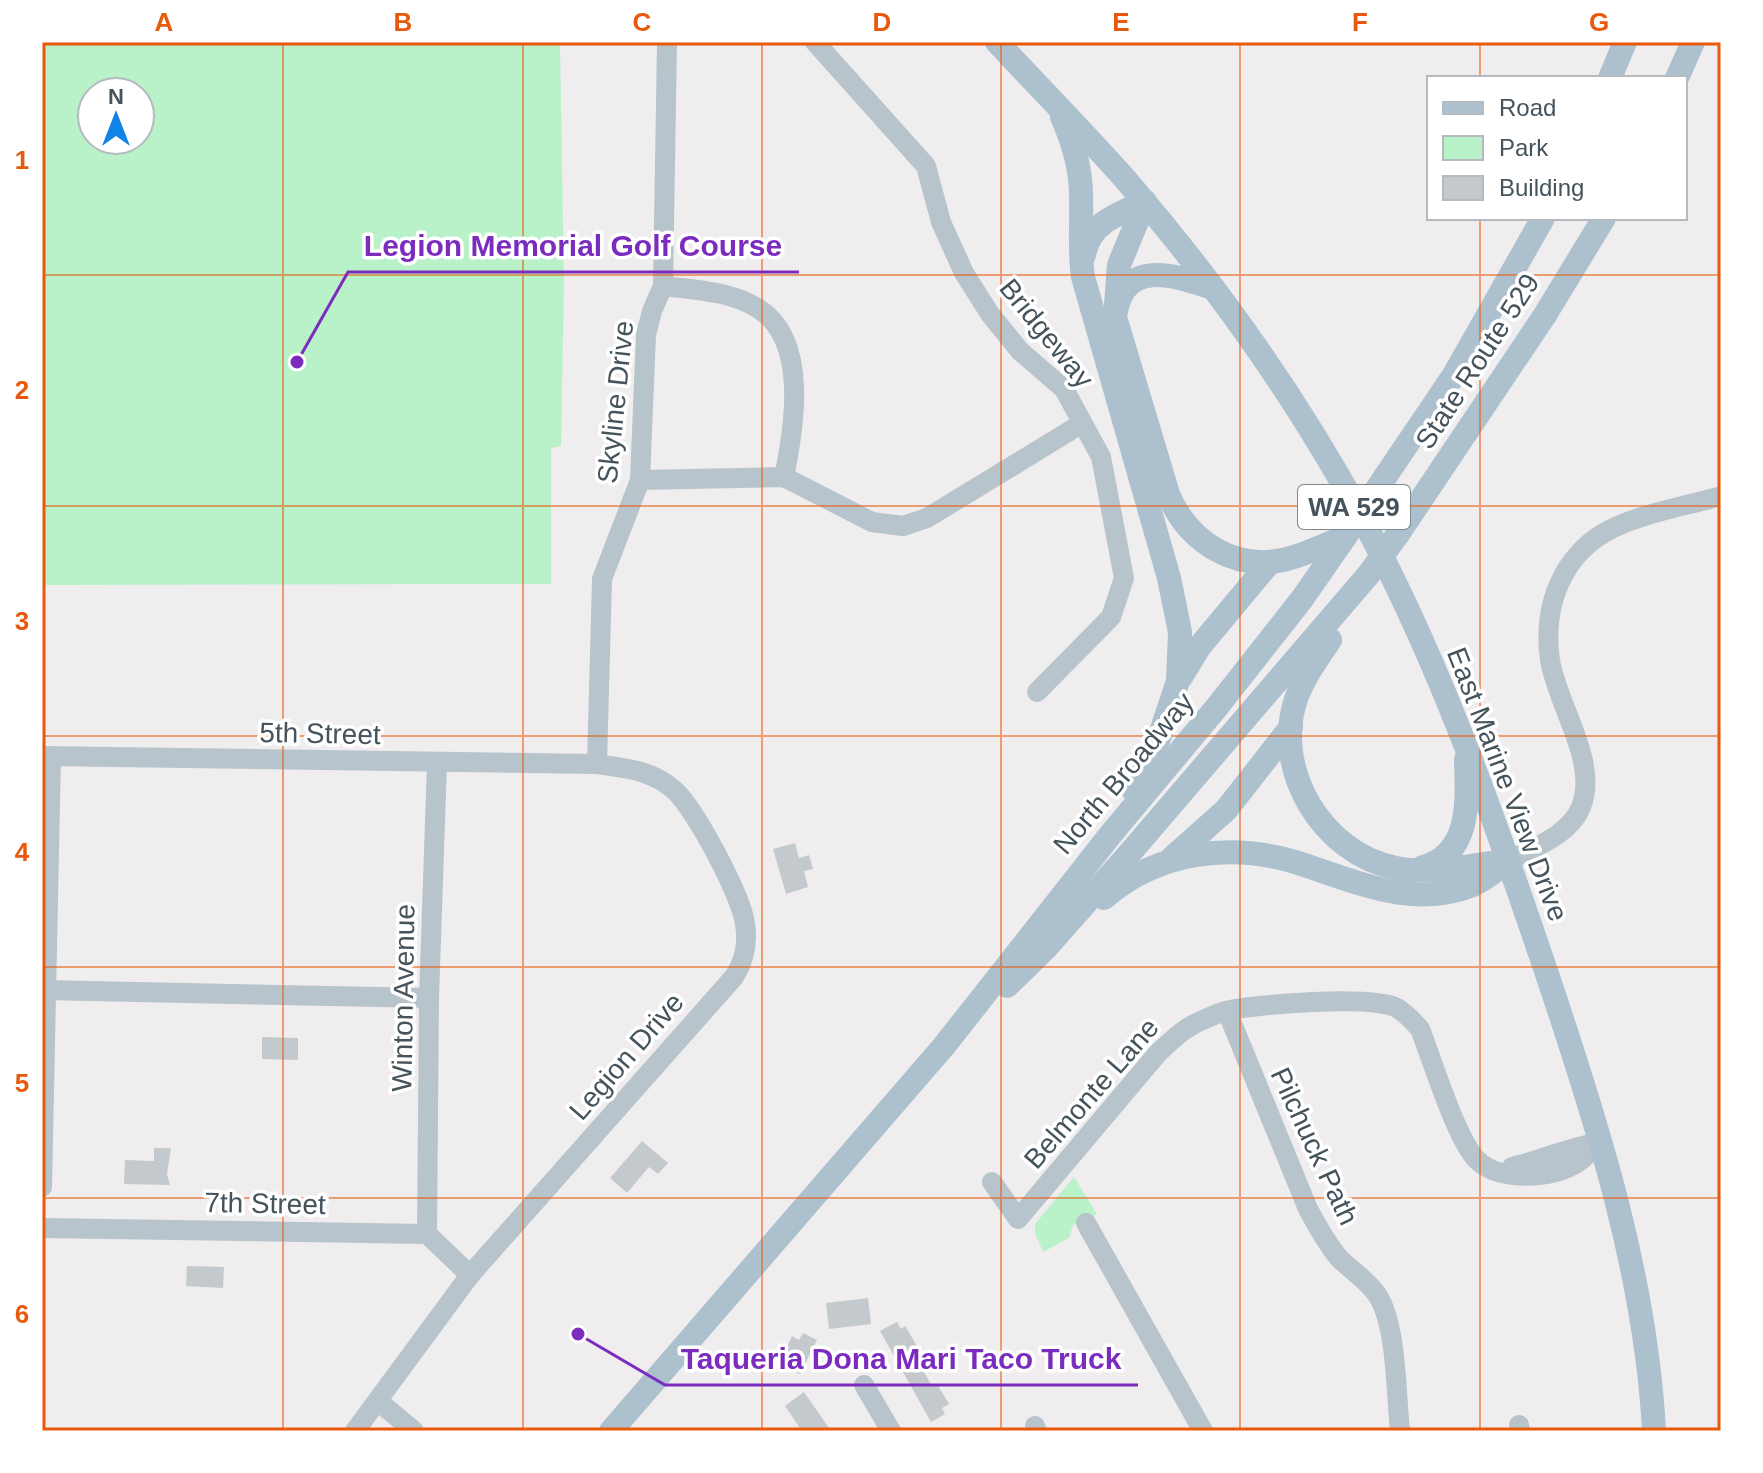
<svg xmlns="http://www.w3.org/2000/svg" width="1763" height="1473" viewBox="0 0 1763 1473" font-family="Arial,sans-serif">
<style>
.green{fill:#b9f1c9;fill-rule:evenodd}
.building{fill:#c4c9ce}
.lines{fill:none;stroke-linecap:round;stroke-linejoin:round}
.minor{stroke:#b8c4cc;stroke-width:20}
.major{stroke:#acc0ce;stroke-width:24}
.major-bridge{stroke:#acc0ce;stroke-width:24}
.grid{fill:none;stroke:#e8590c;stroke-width:2;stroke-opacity:0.55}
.labels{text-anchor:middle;stroke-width:7;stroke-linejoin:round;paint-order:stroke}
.shield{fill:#fff;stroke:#7d878d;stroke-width:2}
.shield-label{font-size:26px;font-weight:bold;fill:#45535c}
.street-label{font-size:28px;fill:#45535c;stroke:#fff}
.leader{fill:none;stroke:#7b2cbf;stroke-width:3}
.callout-dot{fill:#7b2cbf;stroke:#fff;stroke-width:3}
.callout-label{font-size:30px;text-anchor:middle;font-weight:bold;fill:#7b2cbf;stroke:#fff;stroke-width:7;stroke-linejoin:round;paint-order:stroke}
.neatline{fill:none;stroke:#e8590c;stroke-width:3}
.grid-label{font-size:26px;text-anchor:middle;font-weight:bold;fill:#e8590c}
</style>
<rect width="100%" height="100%" fill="#f0edee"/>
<g class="green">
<path d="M42 42H560L564 284 561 446 551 448V584L42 585ZM92 92H140V140H92Z"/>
<polygon points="1074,1177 1097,1214 1073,1225 1069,1238 1043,1252 1035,1233 1035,1224"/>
</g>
<g class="building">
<polygon points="795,843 799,858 809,855 813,869 804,871 808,887 786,894 773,849"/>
<polygon points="262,1037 298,1038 298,1060 262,1059"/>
<polygon points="642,1141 668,1163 658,1174 649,1167 627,1193 610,1178"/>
<polygon points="154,1148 171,1148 167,1174 170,1185 124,1184 125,1160 154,1161"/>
<polygon points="187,1266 224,1267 223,1288 186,1286"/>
<polygon points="868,1298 871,1324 829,1329 826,1303"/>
<polygon points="897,1322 901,1329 905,1326 917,1346 911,1349 932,1386 937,1384 949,1404 942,1408 945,1414 931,1422 880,1331"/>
<polygon points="803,1333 817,1340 800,1374 787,1368 790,1362 782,1358 792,1336 799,1340"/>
<polygon points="804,1392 831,1431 802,1431 785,1406"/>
</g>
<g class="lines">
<g class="minor">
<polyline points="815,42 926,166 941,222 964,273 990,314 1020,351 1064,389 1101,457 1124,578 1111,617 1037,692"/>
<path d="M663 286C695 290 731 291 759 309 809 341 794 429 784 477"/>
<polyline points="640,480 784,477 872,522 903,526 927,518 1081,424"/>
<path d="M42 756 597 764C625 768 651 770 673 789 694 806 742 897 745 924 748 944 745 960 734 977L470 1275 355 1431"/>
<polyline points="597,764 602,579 640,480 646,335 652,311 663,286 667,42"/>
<path d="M1508 861C1533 848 1570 835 1581 807 1599 762 1557 705 1550 660 1546 634 1549 605 1560 582 1569 562 1585 544 1604 533 1634 515 1686 506 1721 496"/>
<polyline points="42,990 429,998"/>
<path d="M1227 1011 1308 1209C1317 1226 1326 1242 1338 1257 1350 1270 1368 1280 1378 1296 1397 1327 1396 1394 1400 1431"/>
<path d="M1512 1167C1542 1160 1569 1147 1600 1142"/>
<path d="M992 1182 1018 1219 1158 1053C1172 1040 1185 1027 1203 1020 1210 1017 1218 1013 1226 1011 1255 1004 1372 995 1397 1008 1406 1013 1413 1021 1420 1029 1432 1059 1456 1139 1477 1160 1500 1182 1551 1179 1577 1163 1585 1158 1593 1148 1600 1142"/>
<polyline points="42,1187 51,756"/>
<polyline points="1086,1223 1203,1431"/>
<polyline points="42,1228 427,1234 470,1275"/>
<polyline points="427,1234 429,998 437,763"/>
<polyline points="864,1385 891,1431"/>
<polyline points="378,1401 414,1431"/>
<polyline points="1519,1425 1520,1431"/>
<polyline points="1035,1426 1037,1431"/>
</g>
<g class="major">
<path d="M997 42C1040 88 1084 133 1126 180 1220 289 1304 408 1371 535 1446 678 1498 829 1549 980 1598 1126 1646 1277 1654 1431"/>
<polyline points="1610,78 1625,42"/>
<polyline points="1677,78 1693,42"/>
<path d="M1062 117C1073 142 1081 167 1081 195 1082 223 1079 249 1083 277L1169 578 1180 632 1178 681 1158 741 1134 791"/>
<path d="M1145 202 1119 265 1115 317 1168 494C1188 542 1235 572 1287 559 1307 554 1326 544 1345 537"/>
<path d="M1084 255C1089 223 1118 214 1145 202"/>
<path d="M1116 311C1127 257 1178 277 1213 288"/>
<polyline points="1385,477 1454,375 1543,218"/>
<polyline points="1398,534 1545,315 1604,218"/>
<path d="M1330 640C1317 659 1304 677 1296 699 1272 770 1323 854 1396 868 1431 875 1471 865 1506 861"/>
<polyline points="1181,677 1200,646 1270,562"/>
<polyline points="1172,858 1226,810 1291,727"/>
<path d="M1423 867C1472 854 1467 799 1466 760"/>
<path d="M1104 898C1157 852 1229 842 1295 862 1353 880 1412 910 1473 885 1485 880 1498 868 1508 861"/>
<polyline points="1007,986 1045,949 1129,854 1369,574"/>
<polyline points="611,1431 944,1046 1111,834 1217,707 1302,599 1345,537"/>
</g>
<g class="major-bridge">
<polyline points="1345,537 1385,477"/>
<polyline points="1369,574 1398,534"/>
</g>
</g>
<path class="grid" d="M283 42V1431M523 42V1431M762 42V1431M1001 42V1431M1240 42V1431M1480 42V78M1480 218V1431M42 275H1721M42 506H1721M42 736H1721M42 967H1721M42 1198H1721"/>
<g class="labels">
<rect class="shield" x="1298" y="485" width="112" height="44" rx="6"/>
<g class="shield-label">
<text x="1354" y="516">WA 529</text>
</g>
<g class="street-label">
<text transform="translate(1047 333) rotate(51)" y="10">Bridgeway</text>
<text transform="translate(1477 361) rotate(-57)" y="10">State Route 529</text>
<text transform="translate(615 402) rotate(-84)" y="10">Skyline Drive</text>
<text transform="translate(320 733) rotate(1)" y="10">5th Street</text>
<text transform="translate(1123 773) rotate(-50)" y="10">North Broadway</text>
<text transform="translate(1508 784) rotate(69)" y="10">East Marine View Drive</text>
<text transform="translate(403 998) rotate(-89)" y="10">Winton Avenue</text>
<text transform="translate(626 1056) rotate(-49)" y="10">Legion Drive</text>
<text transform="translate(1091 1093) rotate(-49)" y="10">Belmonte Lane</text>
<text transform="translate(1315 1146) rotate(65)" y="10">Pilchuck Path</text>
<text transform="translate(265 1203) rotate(1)" y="10">7th Street</text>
</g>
</g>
<path class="leader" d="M297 362L348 272H799M578 1334L665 1385H1138"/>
<g class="callout-dot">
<circle cx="297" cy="362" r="8"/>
<circle cx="578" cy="1334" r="8"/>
</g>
<g class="callout-label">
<text x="573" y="256">Legion Memorial Golf Course</text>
<text x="901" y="1369">Taqueria Dona Mari Taco Truck</text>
</g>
<rect width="1763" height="1473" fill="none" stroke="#ffffff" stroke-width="88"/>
<rect x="1427" y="76" width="260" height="144" fill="#ffffff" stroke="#b5babe" stroke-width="2"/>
<rect x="1443" y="102" width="40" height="12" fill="#acc0ce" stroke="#b5babe" stroke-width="2"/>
<text x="1499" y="116" font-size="24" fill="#45535c">Road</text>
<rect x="1443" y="136" width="40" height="24" fill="#b9f1c9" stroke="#b5babe" stroke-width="2"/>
<text x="1499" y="156" font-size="24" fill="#45535c">Park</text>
<rect x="1443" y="176" width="40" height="24" fill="#c4c9ce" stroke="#b5babe" stroke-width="2"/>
<text x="1499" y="196" font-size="24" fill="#45535c">Building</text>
<g transform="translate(116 116)"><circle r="38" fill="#ffffff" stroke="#b5babe" stroke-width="2"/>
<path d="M0-6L14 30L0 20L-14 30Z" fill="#1183e7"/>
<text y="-12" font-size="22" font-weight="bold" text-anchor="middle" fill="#45535c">N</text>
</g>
<rect x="44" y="44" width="1675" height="1385" class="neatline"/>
<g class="grid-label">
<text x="164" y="31">A</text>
<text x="403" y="31">B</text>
<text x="642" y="31">C</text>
<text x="882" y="31">D</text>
<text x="1121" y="31">E</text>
<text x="1360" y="31">F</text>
<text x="1599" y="31">G</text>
<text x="22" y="169">1</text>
<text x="22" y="399">2</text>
<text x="22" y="630">3</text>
<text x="22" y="861">4</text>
<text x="22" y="1092">5</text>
<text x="22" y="1323">6</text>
</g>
</svg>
